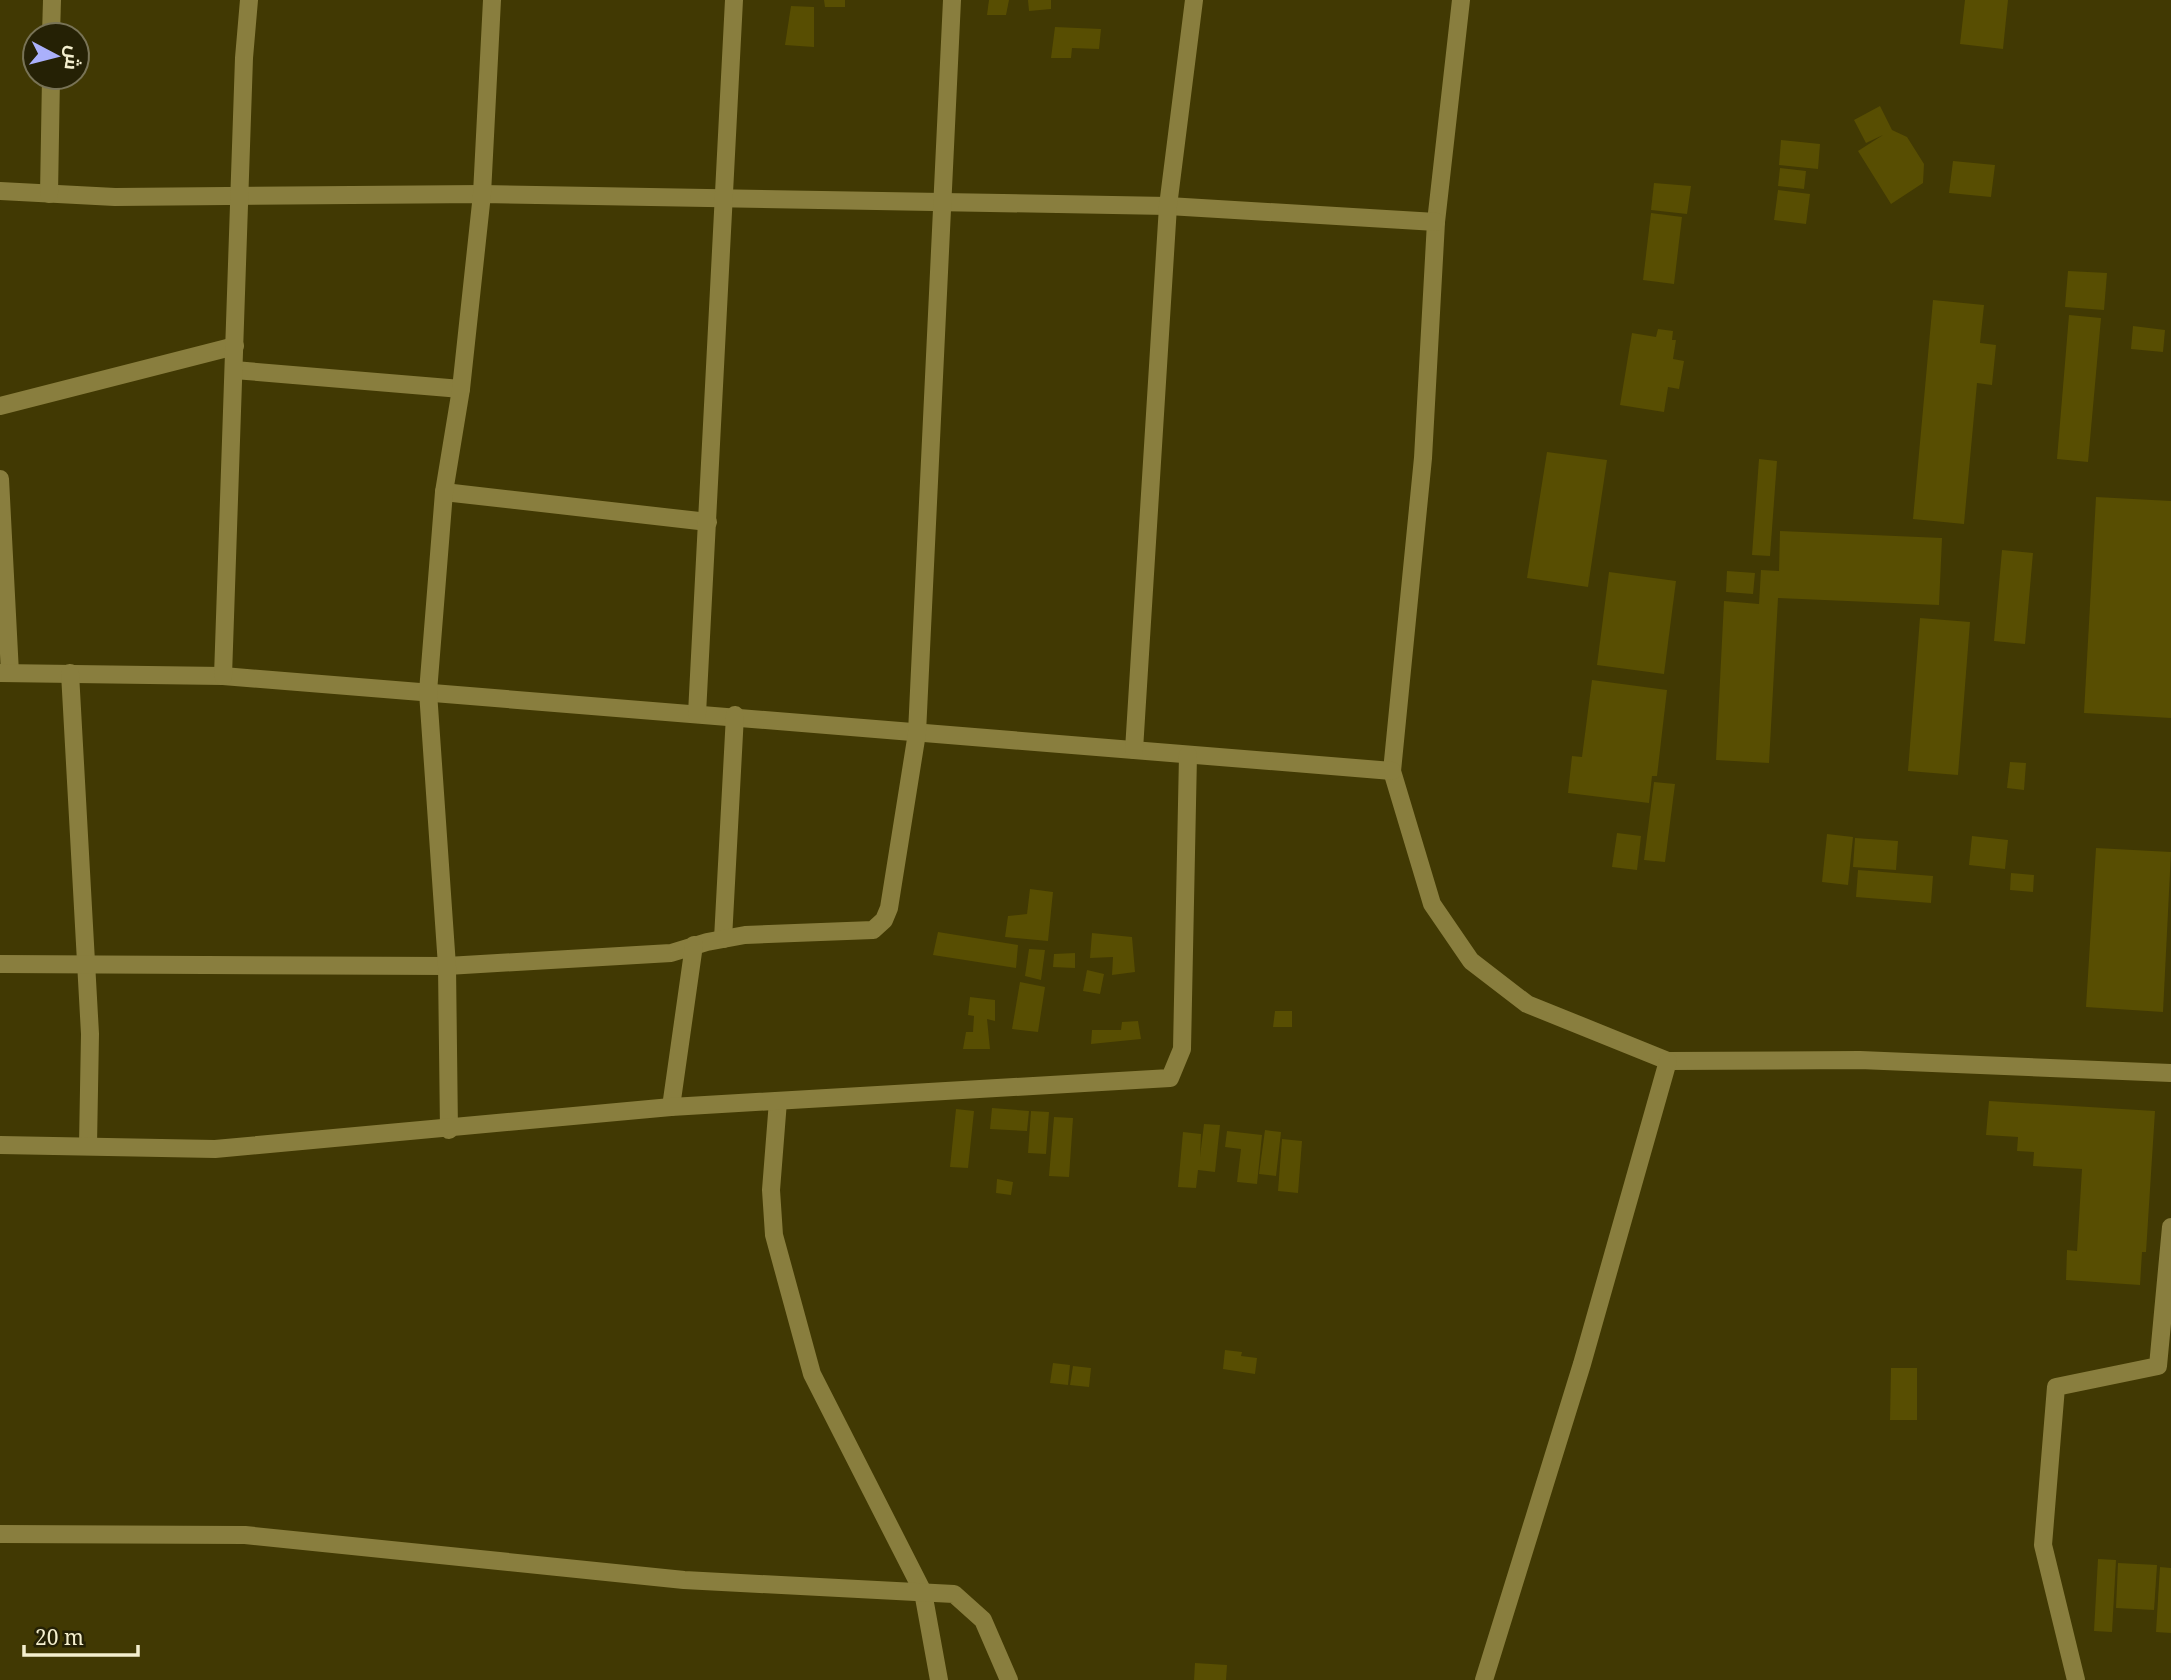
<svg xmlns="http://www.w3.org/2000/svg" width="2171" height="1680" viewBox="0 0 2171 1680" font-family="'Noto Serif',Cairo,serif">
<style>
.building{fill:#584e02}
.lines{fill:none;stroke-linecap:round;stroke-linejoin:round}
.minor{stroke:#897e3e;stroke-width:18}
</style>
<rect width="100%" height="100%" fill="#413903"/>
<g class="building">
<polygon points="824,0 845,0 845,7 825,7"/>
<polygon points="989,0 1009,0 1006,15 987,15"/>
<polygon points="1028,0 1051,0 1051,9 1029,11"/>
<polygon points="1965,0 2008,0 2003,49 1960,44"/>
<polygon points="791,6 814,7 814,47 785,45"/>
<polygon points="1055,27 1101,29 1099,49 1072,48 1071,58 1051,58"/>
<polygon points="1880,106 1892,130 1907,137 1924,164 1923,183 1891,204 1858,151 1883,135 1866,143 1854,120"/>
<polygon points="1781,140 1820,144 1818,169 1779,165"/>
<polygon points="1953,161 1995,165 1991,197 1949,193"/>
<polygon points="1780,168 1806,171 1804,189 1778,186"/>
<polygon points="1654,183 1691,186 1687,214 1651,210"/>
<polygon points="1778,190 1810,194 1806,224 1774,220"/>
<polygon points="1651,213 1682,217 1674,284 1643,280"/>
<polygon points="2068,271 2107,273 2104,310 2065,307"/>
<polygon points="1933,300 1984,305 1980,343 1996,345 1992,385 1977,383 1964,524 1913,519"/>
<polygon points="2069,315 2101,318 2088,462 2057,459"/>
<polygon points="2133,326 2165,330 2163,352 2131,349"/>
<polygon points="1658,329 1673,331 1672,340 1676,340 1673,359 1684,361 1679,389 1668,387 1664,412 1620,405 1632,333 1656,337"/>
<polygon points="1547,452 1607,460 1588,587 1527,578"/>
<polygon points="1759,459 1777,461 1770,556 1752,555"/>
<polygon points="2096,497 2171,501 2171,718 2084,713"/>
<polygon points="1780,531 1942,538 1939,605 1778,598 1769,763 1716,760 1724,601 1759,604 1761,570 1779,571"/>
<polygon points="2002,550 2033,553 2025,644 1994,641"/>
<polygon points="1727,571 1755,573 1753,594 1726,592"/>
<polygon points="1609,572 1676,581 1664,674 1597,665"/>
<polygon points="1920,618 1970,622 1958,775 1908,771"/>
<polygon points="1592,680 1667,690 1657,776 1652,776 1649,803 1568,793 1572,756 1582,757"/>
<polygon points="2010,762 2026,763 2024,790 2007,788"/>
<polygon points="1654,782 1675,784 1665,862 1644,860"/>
<polygon points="1617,833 1641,836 1637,870 1612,867"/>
<polygon points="1827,834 1853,837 1848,885 1822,882"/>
<polygon points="1972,836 2008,840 2005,869 1969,865"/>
<polygon points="1855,838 1898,841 1896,870 1853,867"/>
<polygon points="2096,848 2171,852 2163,1012 2086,1007"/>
<polygon points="1858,870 1933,876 1931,903 1856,897"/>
<polygon points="2011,873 2034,875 2033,892 2010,890"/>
<polygon points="1030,889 1053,892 1048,941 1005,937 1008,916 1027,914"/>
<polygon points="938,932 1018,945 1016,968 933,955"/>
<polygon points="1092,933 1132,937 1135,972 1112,975 1113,957 1090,958"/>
<polygon points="1029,949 1045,950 1041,980 1025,976"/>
<polygon points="1075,953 1075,968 1053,967 1054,954"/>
<polygon points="1087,970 1104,974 1100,994 1083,991"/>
<polygon points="1020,982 1045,987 1038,1032 1012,1029"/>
<polygon points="970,997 995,1000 995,1021 987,1019 990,1049 963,1049 966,1032 973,1032 974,1016 968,1015"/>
<polygon points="1275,1011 1292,1011 1292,1027 1273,1027"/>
<polygon points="1138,1021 1141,1039 1091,1044 1092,1030 1121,1030 1122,1022"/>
<polygon points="1989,1101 2155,1111 2146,1252 2142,1252 2140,1285 2066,1280 2067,1250 2077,1251 2082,1169 2033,1166 2034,1152 2017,1151 2018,1137 1986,1135"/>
<polygon points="992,1108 1029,1111 1027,1131 990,1129"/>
<polygon points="956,1109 974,1111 968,1168 950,1167"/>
<polygon points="1031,1111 1049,1112 1046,1154 1028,1153"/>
<polygon points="1054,1117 1073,1118 1069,1177 1049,1176"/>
<polygon points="1204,1124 1220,1125 1215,1172 1198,1170 1196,1188 1178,1187 1183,1132 1201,1134 1200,1157"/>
<polygon points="1265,1130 1281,1132 1276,1176 1259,1174"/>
<polygon points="1227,1131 1262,1135 1257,1184 1237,1182 1241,1149 1225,1147"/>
<polygon points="1282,1139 1302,1141 1298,1193 1278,1191"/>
<polygon points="997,1179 1013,1182 1011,1195 996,1193"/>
<polygon points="1225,1350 1242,1352 1241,1356 1257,1358 1255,1374 1223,1369"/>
<polygon points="1053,1363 1070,1365 1068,1385 1050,1383"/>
<polygon points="1073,1366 1091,1368 1089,1387 1070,1385"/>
<polygon points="1891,1368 1917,1368 1917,1420 1890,1420"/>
<polygon points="2098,1559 2116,1560 2112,1632 2094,1631"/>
<polygon points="2118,1563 2157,1565 2154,1610 2116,1608"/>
<polygon points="2160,1567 2171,1568 2171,1633 2156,1632"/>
<polygon points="1195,1663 1227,1665 1226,1680 1194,1680"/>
</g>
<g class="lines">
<g class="minor">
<polyline points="1461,0 1436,222 1423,458 1392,771 1432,904 1471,961 1527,1004 1668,1061 1860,1060 2171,1073"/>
<polyline points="51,35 52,0"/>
<polyline points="0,191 115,197 482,194 1168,206 1436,222"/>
<polyline points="49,194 51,77"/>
<polyline points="234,370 461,389"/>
<polyline points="0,406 235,346"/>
<polyline points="0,479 10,673"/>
<polyline points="444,492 708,522"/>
<polyline points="0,673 223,676 1392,771"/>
<polyline points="70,673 90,1034 88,1145"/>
<polyline points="223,676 244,58 249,0"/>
<polyline points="697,714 734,0"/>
<polyline points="1134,750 1168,206 1194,0"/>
<polyline points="723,939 735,715"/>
<polyline points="0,964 447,966 671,953 707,942 745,935 873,930 884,920 889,908 917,733 952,0"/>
<polyline points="778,1101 771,1190 774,1235 812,1374 923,1592 939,1680"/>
<polyline points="671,1107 694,945"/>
<polyline points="449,1130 447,966 428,692 444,492 461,389 482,194 492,0"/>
<polyline points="0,1145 215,1149 671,1107 1170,1078 1182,1049 1188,755"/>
<polyline points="0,1534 245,1535 684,1580 954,1594 983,1620 1009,1680"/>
<polyline points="1484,1680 1582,1364 1668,1061"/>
<polyline points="2076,1680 2043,1545 2056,1387 2158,1366 2171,1227"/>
</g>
</g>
<g transform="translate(56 56) rotate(97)"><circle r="33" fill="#252105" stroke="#787356" stroke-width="2"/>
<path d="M0-5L12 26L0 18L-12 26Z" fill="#aab0fb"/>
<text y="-10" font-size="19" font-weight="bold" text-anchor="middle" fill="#f4efcf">ش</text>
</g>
<path d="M24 1645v10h114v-10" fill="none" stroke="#f4efcf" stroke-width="3.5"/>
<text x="35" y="1645" font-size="21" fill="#f4efcf" stroke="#252105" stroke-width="5" paint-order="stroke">20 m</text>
</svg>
